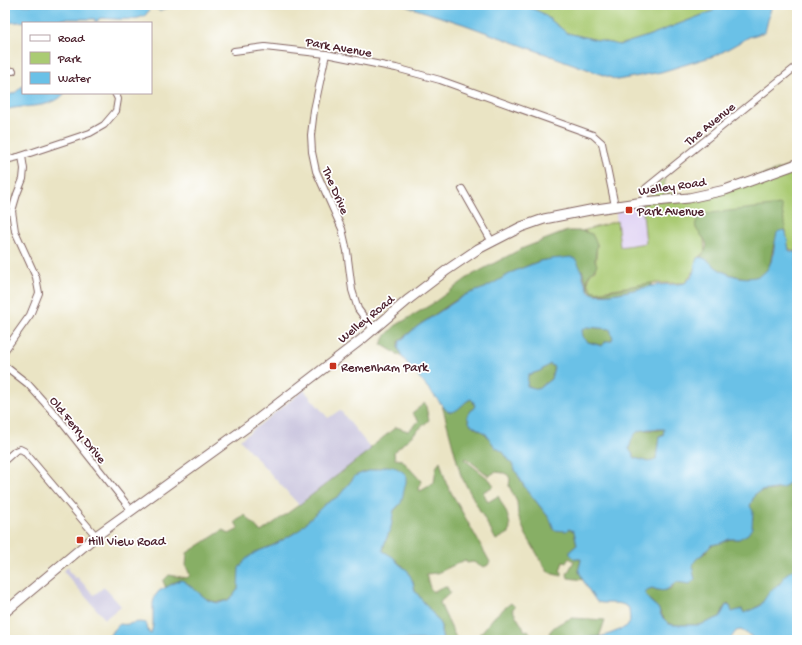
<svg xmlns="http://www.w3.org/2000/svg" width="802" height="645" viewBox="0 0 802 645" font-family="'Gochi Hand',sans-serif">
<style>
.built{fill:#e1d4f4}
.industrial{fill:#c5c0db}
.green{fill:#aacb73;stroke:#7a754f}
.forest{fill:#87af65;stroke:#686748}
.water{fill:#6ac1e7;stroke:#5a7089;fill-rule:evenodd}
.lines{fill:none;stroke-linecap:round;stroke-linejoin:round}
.street-casing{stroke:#826461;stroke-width:8}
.secondary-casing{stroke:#826461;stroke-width:11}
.street{stroke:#fff;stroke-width:6}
.secondary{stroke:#fff;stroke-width:9}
.poi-dot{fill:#c8321e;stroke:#fff;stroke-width:1.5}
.labels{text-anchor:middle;stroke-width:3.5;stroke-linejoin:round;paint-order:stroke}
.street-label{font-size:13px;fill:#4a1f2b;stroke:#fff}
.poi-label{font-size:13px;fill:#4a1f2b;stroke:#fff;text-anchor:start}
</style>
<rect width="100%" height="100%" fill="#fff"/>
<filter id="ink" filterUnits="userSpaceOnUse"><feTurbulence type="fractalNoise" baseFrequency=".025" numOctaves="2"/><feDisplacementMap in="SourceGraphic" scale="8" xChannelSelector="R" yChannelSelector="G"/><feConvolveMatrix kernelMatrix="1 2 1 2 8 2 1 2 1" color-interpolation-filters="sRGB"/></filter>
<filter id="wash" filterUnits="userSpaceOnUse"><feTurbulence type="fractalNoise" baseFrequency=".012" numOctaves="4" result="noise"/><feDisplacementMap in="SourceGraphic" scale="16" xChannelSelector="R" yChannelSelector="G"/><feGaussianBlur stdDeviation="0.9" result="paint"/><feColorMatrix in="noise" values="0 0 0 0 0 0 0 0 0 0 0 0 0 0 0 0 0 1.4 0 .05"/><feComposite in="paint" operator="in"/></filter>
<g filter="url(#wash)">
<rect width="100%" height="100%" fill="#eae4c4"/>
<polygon class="built" points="642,203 647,243 620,247 615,206"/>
<g class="industrial">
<polygon points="304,390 328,418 340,410 371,449 299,505 240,440"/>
<polygon points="69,566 69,571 75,578 77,577 94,595 104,587 121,606 105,619 63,571"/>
</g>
<g class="green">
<polygon points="525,5 719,5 713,11 645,37 619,45 567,33 542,13"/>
<polygon points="797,164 797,252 795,252 788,248 786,231 696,227 704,239 705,252 697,258 696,267 685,283 652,283 594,292 588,283 590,273 595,270 597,244 587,232 582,231 617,221 620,247 646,243 642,203 689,198"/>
<polygon points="664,179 666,181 664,183 668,193 673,193 678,197 653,199 651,196 652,190"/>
</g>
<g class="forest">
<path d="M781 205 786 232 785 230C781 235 775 240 774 245 771 253 772 261 768 269 759 284 733 277 720 270 713 266 708 259 700 257 722 236 679 233 703 214Z"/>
<path d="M567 231H582L592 234 597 244 595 260 597 265C595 270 591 271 589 275 584 286 592 292 601 292L652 283V286L612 294 593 293 588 288 582 270 540 261 532 264 515 271 485 288 465 295 453 302 418 326 399 341 398 347 402 357 381 344 387 334 395 326 432 304 470 276 521 249Z"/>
<polygon points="587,327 610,329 613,338 603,346 588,342 583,337 582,330"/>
<polygon points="550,364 554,367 551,379 538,389 527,386 527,375 540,371"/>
<path d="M471 399 473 401 475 406 470 412 474 427 486 434 495 447 503 452 512 464 524 486 550 519 554 530 569 529 574 531 577 545 570 551 577 559H581L579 572 584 580 568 578 567 574 574 561 569 558 566 563 563 562 560 571 562 572V576L553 574 547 571 525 533 518 515 517 502 509 486 510 479 508 475 504 473 495 472 489 476 466 458 465 460 490 480 494 486 483 492 488 502 498 496C503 506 513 521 509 533L496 540 461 476 442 405 447 411 458 409 465 402Z"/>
<path d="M425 403 429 420 394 452 395 459 402 460 421 481 419 488 420 491 424 489 434 483 436 468 440 461 446 483 490 562 488 565 484 567 473 562 467 563 465 560 437 573 426 574 430 588 433 592 440 588 447 587 450 593 440 602 442 608 457 640H443L441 632V626L437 619 415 591 413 582 403 566 398 563 396 560 383 551 384 545 391 527 394 510 398 507 387 466 362 473 355 476 339 496 324 505 298 531 274 545 256 552 239 568C240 574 240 580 239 586 235 600 220 605 209 600 202 598 189 586 184 581L175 582 166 588 163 581 169 575 187 578 190 575 186 566 187 553 223 530 229 534 239 529 235 522 245 515 261 532 299 505 371 449 370 448 396 427 408 431 419 421 412 413Z"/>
<polygon points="664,428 663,436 659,437 656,459 648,462 635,458 629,449 632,436 639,430 659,430"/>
<path d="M797 476V570L786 575C781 584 776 585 771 591 768 595 766 599 763 602 759 607 750 611 744 613L742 609 732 612 730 606 728 604 725 606 720 617 700 625H674L666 622 658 608 646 597 645 594 647 590 652 588 658 590 670 589 676 582 695 579 692 568 693 564 697 558 705 553 711 545C723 543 726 538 739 539L753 519 750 506 755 494C761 490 767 491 774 490 784 489 790 482 797 476Z"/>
<polygon points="511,603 515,607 512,609 525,631 528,630 534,640 475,640 495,616"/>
<path d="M572 618 605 620 599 637H586L577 640H553L549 633C554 625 564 621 572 618Z"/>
</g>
<g class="water">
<path d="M5 5H173L160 11 151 6C149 9 147 15 144 16 135 21 112 19 102 18L98 19V21L95 22V19H64L61 20 59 23H49L45 20 5 23Z"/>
<polygon points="403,5 525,5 542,13 567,33 619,45 645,37 713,11 719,5 774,5 771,8 765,32 749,37 717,55 661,72 617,80 463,24"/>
<path d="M23 85V93H65C51 110 24 104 5 110V97L16 92Z"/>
<path d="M785 230 786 232 789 250 790 252H797V476L783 488 761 491 755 494 750 506 753 511 752 528 748 534 739 539H729L721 543 711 545C700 561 688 556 695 579L690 584 676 582C666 591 665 593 652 588L647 590 645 594 649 600 658 608 662 617 669 624 674 625H700L720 617 726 605 730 606 732 612 742 609 744 613 760 606 770 591 782 582 785 575 795 568 797 570V640H753L751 636 741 630 736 631 731 638 732 640H577C584 635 591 638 599 637 605 636 625 629 629 624 631 621 629 613 629 608 620 600 608 605 597 602 592 595 580 578 579 569 579 566 581 563 581 559H575L570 554V551L577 545 574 531 569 529 566 531 554 530 550 519 524 486 512 464 503 452 495 447 486 434 470 424 467 416 475 406 473 401 471 399C462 402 458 415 447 411L402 357 398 347 400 341 418 326 465 295 485 288 515 271 540 261 551 259 571 257 575 259C583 267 583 285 590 292 600 300 644 287 657 285 667 284 676 285 685 283 696 274 693 269 697 258 706 255 712 266 720 270 734 278 761 284 769 266 774 257 774 243 777 233L779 231ZM587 327 610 329 613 338 611 341H606L602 346 588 342 583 337 582 330ZM550 364 554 367 551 379 538 389 527 386 528 375 540 371ZM649 429H664L663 436 659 437 656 459 648 462 635 458 629 449C633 435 633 431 649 429Z"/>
<path d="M387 466C396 467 400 469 406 475V482L401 503 394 510 391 527 384 545 383 551 393 557 398 563 408 571 413 582 415 591 437 619 441 626V632L443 640H107L113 630 120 624C130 626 135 620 146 623L149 633 151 634 153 625V603L155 596 159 591 180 580 184 581 209 601 219 603 228 600 233 596 238 589 239 568 246 559 256 552 274 545 298 531 324 505 339 496 355 476 362 473Z"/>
</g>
</g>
<g filter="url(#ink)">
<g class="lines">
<g class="street-casing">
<g id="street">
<polyline points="234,51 265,47 326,54 396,68 440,80 593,135 602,143 615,206"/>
<polyline points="326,54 314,110 311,135 312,152 316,171 342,229 347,251 352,290 358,309 373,329"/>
<polyline points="5,70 13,71"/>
<polyline points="5,160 18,157 90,133 104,125 116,111 118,99 115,93"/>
<polyline points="462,189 492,242"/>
<polyline points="644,202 646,188 797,66"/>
<polyline points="5,350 30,315 39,293 36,277 15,231 12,211 17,194 23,179 24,169 22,156"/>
<polyline points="5,366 28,384 60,420 132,511"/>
<polyline points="5,460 15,451 20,449 24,451 96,536"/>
</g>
</g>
<g class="secondary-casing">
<polyline id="secondary" points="5,612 96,536 254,422 362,339 409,299 447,270 478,249 521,227 544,219 590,210 644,202 689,198 725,190 797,164"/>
</g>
<use href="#street" class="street"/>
<use href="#secondary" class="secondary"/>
</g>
</g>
<g class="poi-dot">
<rect x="625" y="206" width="8" height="8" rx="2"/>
<rect x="329" y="362" width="8" height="8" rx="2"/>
<rect x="76" y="536" width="8" height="8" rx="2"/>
</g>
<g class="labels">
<g class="street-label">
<text transform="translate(339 46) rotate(10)" y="5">Park Avenue</text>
<text transform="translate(709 123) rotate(-39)" y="5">The Avenue</text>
<text transform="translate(672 185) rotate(-8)" y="5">Welley Road</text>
<text transform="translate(337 190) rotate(67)" y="5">The Drive</text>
<text transform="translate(365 318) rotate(-39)" y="5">Welley Road</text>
<text transform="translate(79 429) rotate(51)" y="5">Old Ferry Drive</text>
</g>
<g class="poi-label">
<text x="637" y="215">Park Avenue</text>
<text x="341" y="371">Remenham Park</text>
<text x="88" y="545">Hill View Road</text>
</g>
</g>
<rect width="802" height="645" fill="none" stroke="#fff" stroke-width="20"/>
<rect x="22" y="22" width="130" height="72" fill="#ffffff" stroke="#b7a5aa"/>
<rect x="30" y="35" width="20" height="6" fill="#ffffff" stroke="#b7a5aa"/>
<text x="58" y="42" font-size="12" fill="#4a1f2b">Road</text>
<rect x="30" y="52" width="20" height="12" fill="#aacb73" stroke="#b7a5aa"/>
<text x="58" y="62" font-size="12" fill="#4a1f2b">Park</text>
<rect x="30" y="72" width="20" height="12" fill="#6ac1e7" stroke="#b7a5aa"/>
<text x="58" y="82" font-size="12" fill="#4a1f2b">Water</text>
</svg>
